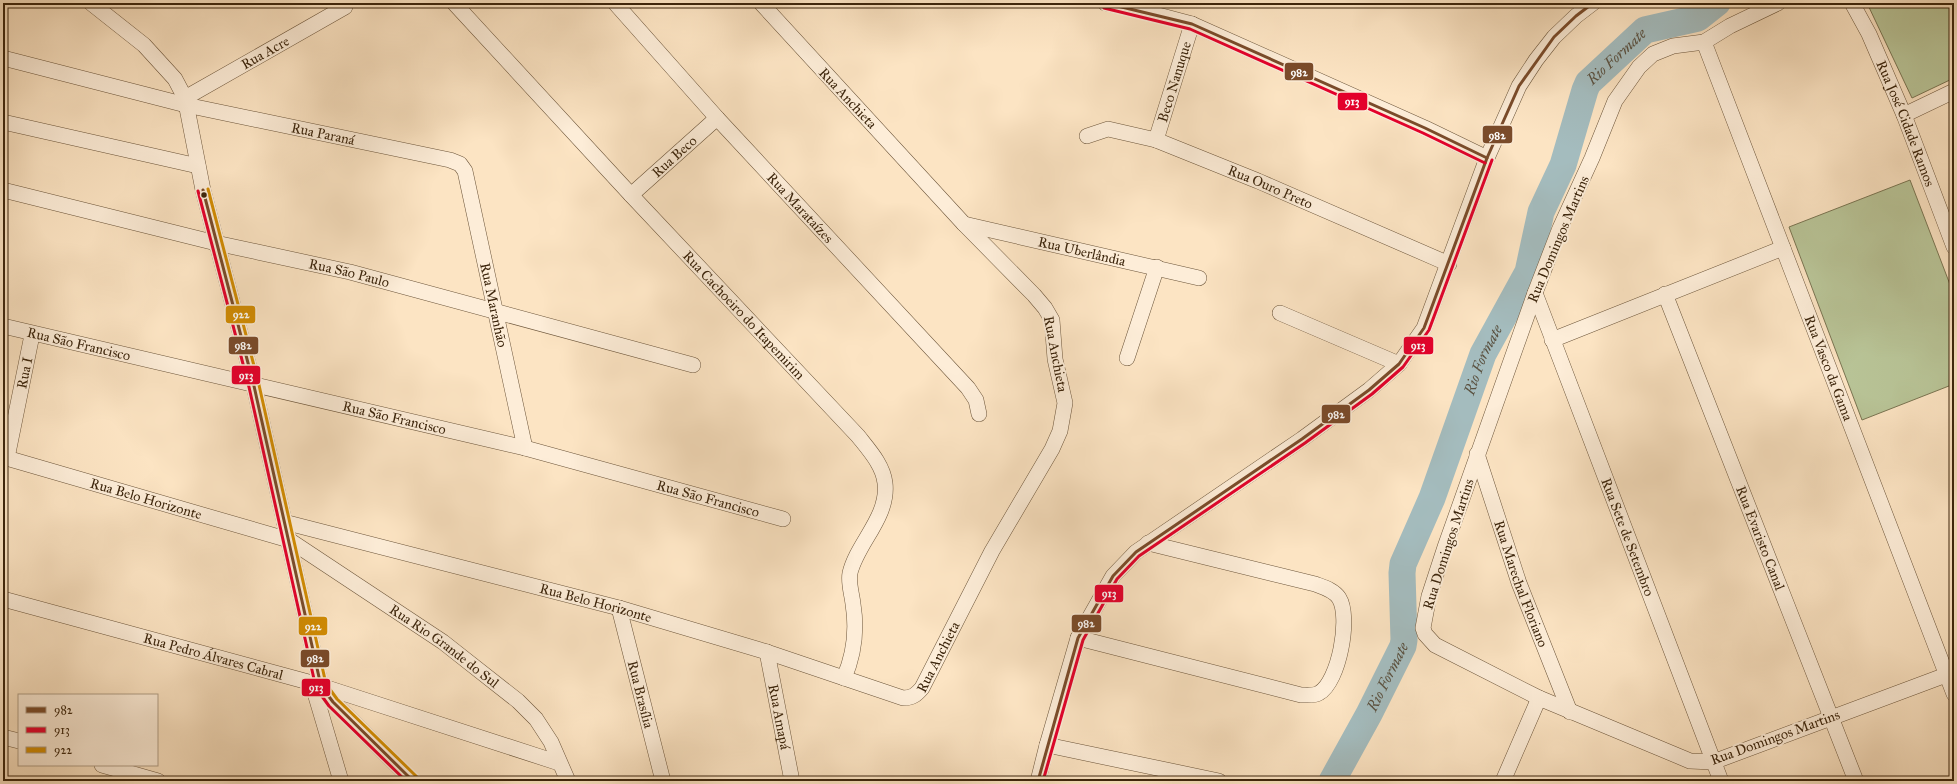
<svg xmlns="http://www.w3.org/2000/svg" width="1957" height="784" viewBox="0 0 1957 784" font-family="'IM FELL Great Primer',serif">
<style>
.green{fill:#b9c598;stroke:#7a7552}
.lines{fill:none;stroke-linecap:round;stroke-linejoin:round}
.river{stroke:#a4bcbe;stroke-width:27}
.minor-casing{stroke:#6c553a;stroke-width:16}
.minor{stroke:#fdedd8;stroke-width:15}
.bus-1-casing{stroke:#fdedd8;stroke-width:6}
.bus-2-casing{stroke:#fdedd8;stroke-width:6}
.bus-3-casing{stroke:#fdedd8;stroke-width:6}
.bus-1{stroke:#7a4b2a;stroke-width:3}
.bus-2{stroke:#e4002b;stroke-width:3}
.bus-3{stroke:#d28c02;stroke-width:3}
.bus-dot{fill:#3c250c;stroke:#fdedd8;stroke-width:1.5}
.labels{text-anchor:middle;stroke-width:4;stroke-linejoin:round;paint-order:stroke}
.street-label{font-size:14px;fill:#3c250c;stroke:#fdedd8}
.water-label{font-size:15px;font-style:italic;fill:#5b5241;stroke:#fdedd8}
.line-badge{stroke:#fdedd8;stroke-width:1.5}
.badge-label{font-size:11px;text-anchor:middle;font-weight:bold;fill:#fff}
</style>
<rect width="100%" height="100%" fill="#fce4c3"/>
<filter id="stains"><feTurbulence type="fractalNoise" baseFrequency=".005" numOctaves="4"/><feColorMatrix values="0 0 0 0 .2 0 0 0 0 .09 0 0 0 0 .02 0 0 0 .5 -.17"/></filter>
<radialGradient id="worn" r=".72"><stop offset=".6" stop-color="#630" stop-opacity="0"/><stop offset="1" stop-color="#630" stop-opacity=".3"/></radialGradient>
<g class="green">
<polygon points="1867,3 1954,3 1954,78 1912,98"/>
<polygon points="1910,180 1954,295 1954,384 1862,420 1789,227"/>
</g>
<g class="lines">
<path class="river" id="s1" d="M1332 781 1369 714 1403 646 1404 640 1402 573 1403 564 1432 498 1483 354 1528 272 1541 212 1563 165 1585 90 1588 83 1645 30 1698 18 1717 3"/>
<g class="minor-casing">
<g id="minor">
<polyline points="91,3 144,45 175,79 185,98 203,190 254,386 321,686 333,702 413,781"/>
<path id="s2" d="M454 3 631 195 858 436C869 450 883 465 885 483 889 517 857 543 850 573 848 583 852 594 853 604 857 629 854 655 844 678"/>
<path id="s3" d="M615 3 717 118 968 388 976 400 979 414"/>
<polyline points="1105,3 1143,11 1192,24 1425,128 1487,158"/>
<polyline points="1778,3 1730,26 1704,42 1673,46 1653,54 1639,67 1615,101 1592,158 1560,228 1535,293 1445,547 1429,596 1423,628 1425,634 1435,645 1539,698 1690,761 1713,762 1954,672"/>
<path id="s4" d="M1852 3 1869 34 1904 115 1954 247"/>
<path id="s5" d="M1704 42 1954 694"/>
<path id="s6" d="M3 58 186 105 450 160 460 164 465 171 525 448"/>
<path id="s7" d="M185 98 345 7"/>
<polyline points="1904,115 1954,91"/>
<polyline points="3,122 198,166"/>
<path id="s8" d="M1087 136 1108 129 1156 140 1258 181 1449 264"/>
<path id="s9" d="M1156 140 1192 24"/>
<path id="s10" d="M3 190 216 243 350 272 693 365"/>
<path id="s11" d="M631 195 717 118"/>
<path id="s12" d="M964 224 1199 278"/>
<path id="s13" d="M1535 293 1721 781"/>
<path id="s14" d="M1665 294 1856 781"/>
<polyline points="1280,313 1399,364"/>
<path id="s15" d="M3 326 525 448 783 519"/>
<polyline points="1552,340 1783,248"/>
<polyline points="1127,358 1157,267"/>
<path id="s16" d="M1477 454 1519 583 1570 712"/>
<path id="s17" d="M3 457 289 540 443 642 518 701 536 719 551 742 568 781"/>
<path id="s18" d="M7 458 32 335"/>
<path id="s19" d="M284 522 619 608 767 652 903 698C912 698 916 695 922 688L992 551 1052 449 1060 431 1065 403 1055 359 1052 320 1045 308 1034 295 964 224 761 3"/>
<path id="s20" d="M3 599 312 683 559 763"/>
<path id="s21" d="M619 608 663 781"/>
<path d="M1078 638 1301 695C1307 695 1314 696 1319 693 1339 682 1351 617 1339 598 1334 590 1323 587 1315 584L1148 543"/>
<path id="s22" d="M767 652 792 781"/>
<polyline points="312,683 341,781"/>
<polyline points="3,737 19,741"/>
<polyline points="1047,745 1219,781"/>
<polyline points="102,765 158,781"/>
<polyline points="1038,781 1047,745 1078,638 1113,576 1136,552 1302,439 1369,390 1399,364 1424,328 1487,158 1519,86 1536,60 1554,37 1576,16 1593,3"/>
<polyline points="1503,781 1539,698"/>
</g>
</g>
<use href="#minor" class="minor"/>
<g class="bus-1-casing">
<g id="bus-1">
<polyline points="1105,3 1192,24 1425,128 1487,158"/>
<polyline points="203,190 254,386 321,686 333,702 413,781"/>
<polyline points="1038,781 1078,638 1113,576 1136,552 1302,439 1369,390 1399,364 1424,328 1487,158 1519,86 1554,37 1576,16 1593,3"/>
</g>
</g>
<g class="bus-2-casing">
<g id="bus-2">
<polyline points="1104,8 1190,29 1423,133 1485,163"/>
<polyline points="198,191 249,387 316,688 329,706 406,781"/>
<polyline points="1043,781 1083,640 1117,579 1139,556 1305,443 1372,394 1403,367 1429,330 1492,160"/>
</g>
</g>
<g class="bus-3-casing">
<polyline id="bus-3" points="208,189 259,385 326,684 337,699 417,777"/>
</g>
<use href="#bus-1" class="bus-1"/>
<use href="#bus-2" class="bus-2"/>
<use href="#bus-3" class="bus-3"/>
</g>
<circle class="bus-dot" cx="204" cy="195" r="3.5"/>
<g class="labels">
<g class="street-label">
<text dy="5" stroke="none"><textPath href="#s7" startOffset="92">Rua Acre</textPath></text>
<text dy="5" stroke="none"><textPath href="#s9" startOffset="61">Beco Nanuque</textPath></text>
<text transform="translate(848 98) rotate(47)" y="5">Rua Anchieta</text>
<text dy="5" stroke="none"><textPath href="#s4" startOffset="132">Rua José Cidade Ramos</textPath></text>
<text dy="5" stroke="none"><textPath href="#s6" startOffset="329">Rua Paraná</textPath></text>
<text dy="5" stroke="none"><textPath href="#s11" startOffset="58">Rua Beco</textPath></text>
<text dy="5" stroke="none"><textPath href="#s8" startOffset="195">Rua Ouro Preto</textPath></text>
<text dy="5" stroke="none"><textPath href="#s3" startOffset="276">Rua Marataízes</textPath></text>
<text transform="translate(1558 239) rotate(-67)" y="5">Rua Domingos Martins</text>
<text dy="5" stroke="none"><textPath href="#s12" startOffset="121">Rua Uberlândia</textPath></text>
<text dy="5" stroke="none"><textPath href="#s10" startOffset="356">Rua São Paulo</textPath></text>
<text dy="5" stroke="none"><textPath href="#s6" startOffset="615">Rua Maranhão</textPath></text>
<text dy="5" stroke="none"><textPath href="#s2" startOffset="426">Rua Cachoeiro do Itapemirim</textPath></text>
<text dy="5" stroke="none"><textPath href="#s15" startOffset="78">Rua São Francisco</textPath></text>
<text transform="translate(1056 354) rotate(79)" y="5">Rua Anchieta</text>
<text dy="5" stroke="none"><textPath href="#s5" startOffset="349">Rua Vasco da Gama</textPath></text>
<text dy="5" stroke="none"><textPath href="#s18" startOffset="87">Rua I</textPath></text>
<text dy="5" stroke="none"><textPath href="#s15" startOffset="402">Rua São Francisco</textPath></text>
<text dy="5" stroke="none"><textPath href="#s15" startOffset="726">Rua São Francisco</textPath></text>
<text dy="5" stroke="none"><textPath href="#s17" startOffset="149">Rua Belo Horizonte</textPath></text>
<text dy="5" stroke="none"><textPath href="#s13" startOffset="261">Rua Sete de Setembro</textPath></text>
<text dy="5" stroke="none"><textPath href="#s14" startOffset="262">Rua Evaristo Canal</textPath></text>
<text transform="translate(1448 544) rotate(-72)" y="5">Rua Domingos Martins</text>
<text dy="5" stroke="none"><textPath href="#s16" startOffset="137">Rua Marechal Floriano</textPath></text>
<text dy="5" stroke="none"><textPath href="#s19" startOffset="322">Rua Belo Horizonte</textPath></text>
<text dy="5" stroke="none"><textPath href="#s17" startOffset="486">Rua Rio Grande do Sul</textPath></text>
<text dy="5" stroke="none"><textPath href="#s20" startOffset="218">Rua Pedro Álvares Cabral</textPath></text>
<text dy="5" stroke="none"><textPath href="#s19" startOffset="701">Rua Anchieta</textPath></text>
<text dy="5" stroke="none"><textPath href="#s21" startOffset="89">Rua Brasília</textPath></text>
<text dy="5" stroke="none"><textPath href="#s22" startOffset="66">Rua Amapá</textPath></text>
<text transform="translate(1775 737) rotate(-20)" y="5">Rua Domingos Martins</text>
</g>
<g class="water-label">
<text dy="5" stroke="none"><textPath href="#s1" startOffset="791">Rio Formate</textPath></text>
<text dy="5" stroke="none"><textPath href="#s1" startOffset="454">Rio Formate</textPath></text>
<text dy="5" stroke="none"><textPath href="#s1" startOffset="118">Rio Formate</textPath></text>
</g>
</g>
<g class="line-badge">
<rect x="1284" y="62" width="30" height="19" rx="4" fill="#7a4b2a"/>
<rect x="1337" y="92" width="31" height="19" rx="4" fill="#e4002b"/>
<rect x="1482" y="125" width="31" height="19" rx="4" fill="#7a4b2a"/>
<rect x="225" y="305" width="31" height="19" rx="4" fill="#d28c02"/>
<rect x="1403" y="336" width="31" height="19" rx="4" fill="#e4002b"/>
<rect x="228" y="336" width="31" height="19" rx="4" fill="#7a4b2a"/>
<rect x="231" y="365" width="30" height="20" rx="4" fill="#e4002b"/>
<rect x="1321" y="404" width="30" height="20" rx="4" fill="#7a4b2a"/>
<rect x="1094" y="584" width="30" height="19" rx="4" fill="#e4002b"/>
<rect x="1071" y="614" width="31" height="19" rx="4" fill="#7a4b2a"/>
<rect x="298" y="616" width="30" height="20" rx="4" fill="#d28c02"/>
<rect x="300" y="649" width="30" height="19" rx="4" fill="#7a4b2a"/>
<rect x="301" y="678" width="30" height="19" rx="4" fill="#e4002b"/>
</g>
<g class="badge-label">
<text x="1299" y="76">982</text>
<text x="1352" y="105">913</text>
<text x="1497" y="139">982</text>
<text x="241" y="318">922</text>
<text x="1418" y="349">913</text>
<text x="243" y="349">982</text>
<text x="246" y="379">913</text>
<text x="1336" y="418">982</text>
<text x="1109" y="597">913</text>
<text x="1086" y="627">982</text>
<text x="313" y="630">922</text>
<text x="315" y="662">982</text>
<text x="316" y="691">913</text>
</g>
<rect width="1957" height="784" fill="none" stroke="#fce4c3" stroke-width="16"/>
<rect x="4" y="4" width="1949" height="776" fill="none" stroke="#3c250c" stroke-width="2"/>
<rect x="8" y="8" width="1941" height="768" fill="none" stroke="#3c250c"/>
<rect x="18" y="694" width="140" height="72" fill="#fdedd8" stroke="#b09d86"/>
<rect x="26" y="707" width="20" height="6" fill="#7a4b2a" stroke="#b09d86"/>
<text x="54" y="714" font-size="12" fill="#3c250c">982</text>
<rect x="26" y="727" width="20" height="6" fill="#e4002b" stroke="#b09d86"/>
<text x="54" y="734" font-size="12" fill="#3c250c">913</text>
<rect x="26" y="747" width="20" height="6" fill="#d28c02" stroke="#b09d86"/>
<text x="54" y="754" font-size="12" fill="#3c250c">922</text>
<rect width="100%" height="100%" filter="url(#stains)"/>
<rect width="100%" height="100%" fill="url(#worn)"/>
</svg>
